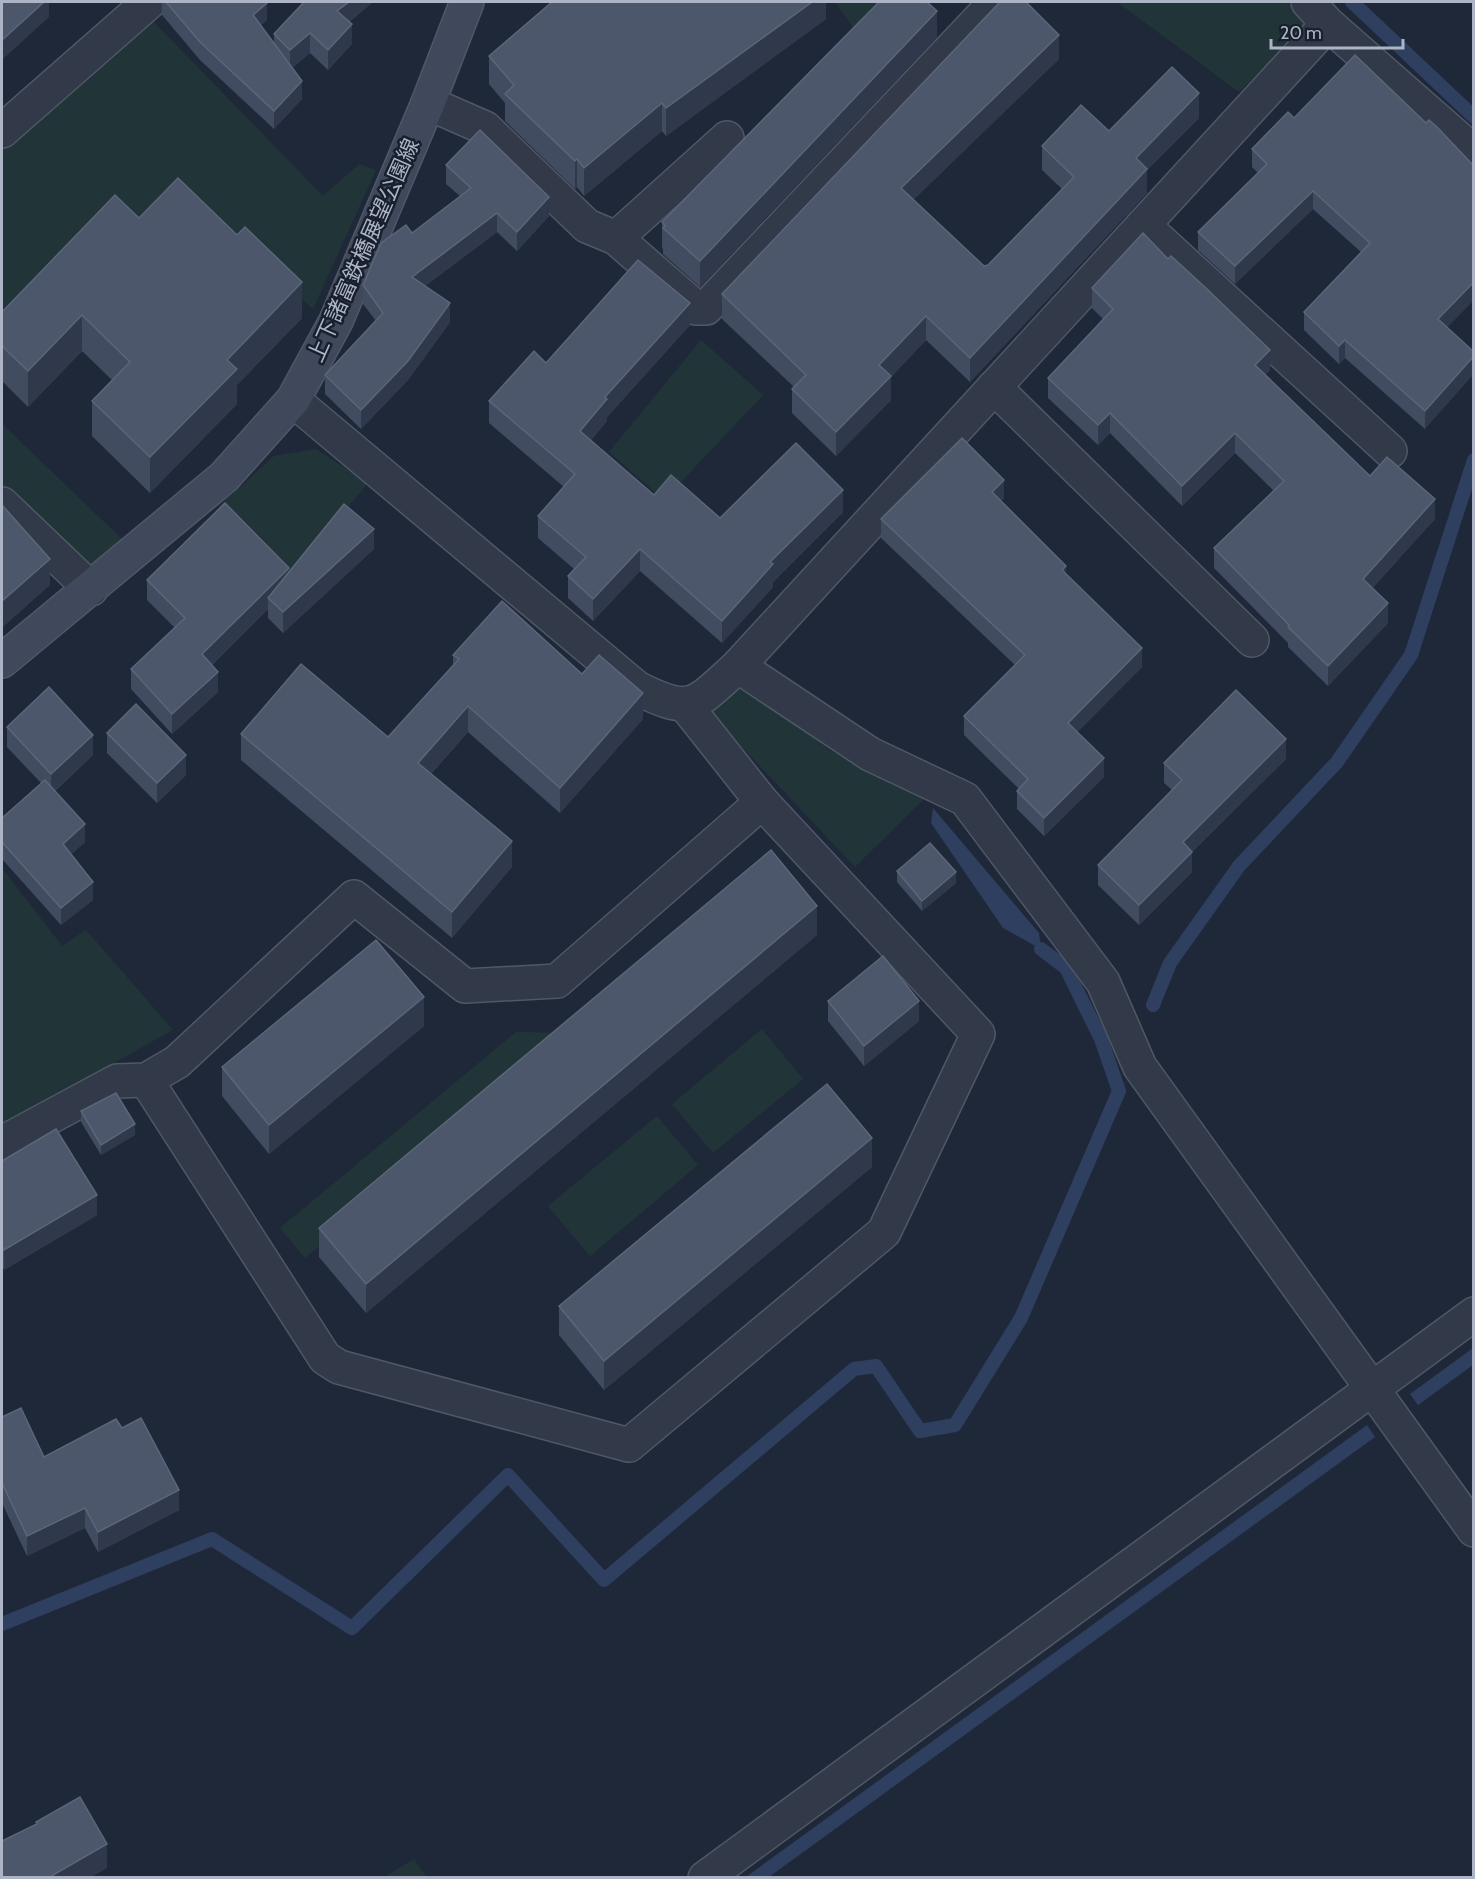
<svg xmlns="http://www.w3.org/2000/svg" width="1475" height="1879" viewBox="0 0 1475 1879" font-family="Cabin,'Noto Sans JP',sans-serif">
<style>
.green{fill:#213539}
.water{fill:#2f3f5f}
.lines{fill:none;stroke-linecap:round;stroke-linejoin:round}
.stream{stroke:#2f3f5f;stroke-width:14}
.street-casing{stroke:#505767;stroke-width:36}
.secondary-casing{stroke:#505767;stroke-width:36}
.street{stroke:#323a49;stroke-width:33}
.secondary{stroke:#40485c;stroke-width:33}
.wall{fill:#424c60}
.shaded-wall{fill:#2f394b}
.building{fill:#4d576b;stroke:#5c6679;stroke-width:1.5}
.labels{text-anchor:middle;stroke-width:5;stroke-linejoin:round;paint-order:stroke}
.street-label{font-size:22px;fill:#acb4c6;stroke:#181f2d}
</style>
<rect width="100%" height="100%" fill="#1f2838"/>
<g class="green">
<polygon points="835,2 885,2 853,27"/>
<polygon points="1117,2 1288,2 1307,26 1239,92"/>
<polygon points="148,16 323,196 359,164 376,170 313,309 191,196 2,342 2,145"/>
<polygon points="701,340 763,395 664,500 609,452"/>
<polygon points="2,424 123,540 91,570 2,486"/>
<polygon points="316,449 368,483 288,579 218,507 274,456"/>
<polygon points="745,684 829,750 926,797 855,867 710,713"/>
<polygon points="2,868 62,946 86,930 173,1030 2,1125"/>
<polygon points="762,1029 803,1079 713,1153 672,1104"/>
<polygon points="516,1032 575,1033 305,1258 280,1228"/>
<polygon points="657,1116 698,1165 590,1256 548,1206"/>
<polygon points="414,1859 427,1877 384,1877"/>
</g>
<g class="water">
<polygon points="933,808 1039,933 1041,949 1003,928 931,823"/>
<polygon points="1473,1348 1473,1365 1418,1405 1410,1394"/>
<polygon points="1367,1425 1375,1437 769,1877 746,1877"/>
</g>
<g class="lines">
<g class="stream">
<polyline points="1352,2 1474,117"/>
<polyline points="1153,1005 1170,963 1239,866 1337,762 1411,655 1474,460"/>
<polyline points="2,1624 212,1539 352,1628 508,1475 604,1580 854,1369 876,1366 920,1431 955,1425 1021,1318 1119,1091 1101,1039 1066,968 1041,949"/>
</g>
<g class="street-casing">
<g id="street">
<polyline points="1308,2 1328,24 1474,152"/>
<polyline points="428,103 485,128 587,226 616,238 696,308 706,308 991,7"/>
<polyline points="2,131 149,2"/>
<polyline points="1143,225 1390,451"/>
<polyline points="616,238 727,138"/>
<polyline points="994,387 1252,640"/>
<path d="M293 400 637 688C692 716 695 705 738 666L1328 24"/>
<polyline points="2,504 91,589"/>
<polyline points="738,666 870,754 965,799 1103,982 1140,1067 1474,1530"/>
<polyline points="146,1080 325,1358 339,1367 629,1445 884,1232 978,1034 762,802 686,706"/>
<polyline points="2,1143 117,1081 146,1080 177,1062 354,897 465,986 557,981 762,802"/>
<polyline points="705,1878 1474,1314"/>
</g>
</g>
<g class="secondary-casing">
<polyline id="secondary" points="2,661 224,477 293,400 336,321 428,103 467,2"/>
</g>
<use href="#street" class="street"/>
<use href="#secondary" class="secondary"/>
</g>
<g class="wall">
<polygon points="162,2 266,2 267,20 261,25 274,43 274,34 304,2 373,2 349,22 352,44 328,70 310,53 292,68 302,99 274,129 200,60 162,15"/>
<polygon points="548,2 826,2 826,19 666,136 662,131 584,196 577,187 575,189 505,121 505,103 489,84 489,56 550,4"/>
<polygon points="937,37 700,287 663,254 663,249 662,248 662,222"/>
<polygon points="1059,59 913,200 984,266 988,265 1062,189 1042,170 1042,146 1109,131 1199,118 1147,170 1147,193 970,382 926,340 891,377 891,400 836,456 792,413 792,389 794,387 722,319 722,294"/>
<polygon points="1288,112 1448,327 1425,429 1345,358 1339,364 1304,330 1304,312 1361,252 1313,209 1235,284 1198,250 1198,232 1258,173 1252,167 1252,149"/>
<polygon points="446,165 549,216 517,251 497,232 425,286 450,322 408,380 361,429 325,394 325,375 376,321 363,304 363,285 412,233 460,196 446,184"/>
<polygon points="139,218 302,318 237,385 237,404 150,493 92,436 92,401 112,380 82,351 28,407 2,381 2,312"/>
<polygon points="1092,288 1270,370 1265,375 1370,476 1435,519 1372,588 1388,623 1328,686 1288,647 1288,643 1214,568 1214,548 1274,491 1235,453 1182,506 1110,433 1098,445 1048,398 1048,378 1103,319 1092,308"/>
<polygon points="690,325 607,417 607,421 591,440 654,495 720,518 843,512 773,582 773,587 722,643 640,571 593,621 568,598 568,576 574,569 538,538 538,516 564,487 489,423 489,401 546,363"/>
<polygon points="1004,498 1001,501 1066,574 1142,667 1077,732 1104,777 1044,836 1017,809 1017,791 1019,789 964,735 964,716 1015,665 881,538 881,519"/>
<polygon points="374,549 283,633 268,618 268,609 212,665 218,692 172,734 131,689 131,669 175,628 147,600 147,580 289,572"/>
<polygon points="453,655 582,674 643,719 560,813 468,732 431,774 512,867 452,938 241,760 241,734 388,737 453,665"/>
<polygon points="7,727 93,755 55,791 85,842 71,854 93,900 61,925 2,859 2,818 41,783 7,747"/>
<polygon points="107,733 186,775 157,803 107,753"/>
<polygon points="1286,759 1192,852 1192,872 1139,925 1098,885 1098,865 1172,790 1164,783 1164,763"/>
<polygon points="897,871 956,883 922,911 897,882"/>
<polygon points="817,935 366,1313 319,1257 319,1228"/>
<polygon points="828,1001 919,1021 864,1066 828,1021"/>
<polygon points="424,1026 269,1154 222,1096 222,1067"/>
<polygon points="81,1111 135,1135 101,1155 81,1122"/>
<polygon points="2,1161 97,1215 4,1270 2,1265"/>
<polygon points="872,1167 604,1390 559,1335 559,1306"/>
<polygon points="2,1417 44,1457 122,1428 179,1510 98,1552 85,1528 27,1556 2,1503"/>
</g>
<g class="shaded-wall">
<polygon points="44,2 49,2 49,17 2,60 2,40"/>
<polygon points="349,2 373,2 337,31 337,11"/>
<polygon points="812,2 826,2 826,19 666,136 666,108"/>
<polygon points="267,3 267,20 253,32 253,15"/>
<polygon points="937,11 937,37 700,287 700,261"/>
<polygon points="352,24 352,44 328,70 328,50"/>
<polygon points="310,33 310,53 290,70 290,50"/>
<polygon points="1059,35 1059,59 901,212 901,188"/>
<polygon points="302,81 302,99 274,129 274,111"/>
<polygon points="1199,93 1199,118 1147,170 1147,193 970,382 970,358 1136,158"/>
<polygon points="662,103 662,131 584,196 584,168"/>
<polygon points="577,159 577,187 575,189 575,161"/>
<polygon points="1313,191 1313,209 1235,284 1235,266"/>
<polygon points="549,197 549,216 517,251 517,232"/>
<polygon points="497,213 497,232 412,296 412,277"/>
<polygon points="302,282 302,318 237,385 237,404 150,493 150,457 227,360"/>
<polygon points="1473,283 1473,301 1438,337 1438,319"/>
<polygon points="450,303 450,322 408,380 361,429 361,410"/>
<polygon points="690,303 690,325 607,417 607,421 580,453 580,431 605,397"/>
<polygon points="82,315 82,351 28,407 28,371"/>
<polygon points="926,316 926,340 891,377 891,400 836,456 836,432 879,365"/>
<polygon points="1345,340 1345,358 1339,364 1339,346"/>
<polygon points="1270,350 1270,370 1255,385 1255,365"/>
<polygon points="1473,357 1473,375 1425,429 1425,411"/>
<polygon points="1110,413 1110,433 1098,445 1098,425"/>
<polygon points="1235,433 1235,453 1182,506 1182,486"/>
<polygon points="1004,480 1004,498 992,511 992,492"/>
<polygon points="843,490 843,512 773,582 773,587 722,643 722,621 770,562"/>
<polygon points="1435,499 1435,519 1363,599 1363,579"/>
<polygon points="374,529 374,549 283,633 283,612"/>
<polygon points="640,549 640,571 593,621 593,599"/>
<polygon points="50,559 50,585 2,628 2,601"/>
<polygon points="1066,566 1066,584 1062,570"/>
<polygon points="289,568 289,588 268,598 268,609 202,674 202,654"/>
<polygon points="1388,603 1388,623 1328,686 1328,666"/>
<polygon points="1142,648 1142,667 1068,742 1068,723"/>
<polygon points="218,672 218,692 172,734 172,714"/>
<polygon points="643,693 643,719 560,813 560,788"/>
<polygon points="468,706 468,732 418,788 418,763"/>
<polygon points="93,735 93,755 51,794 51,774"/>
<polygon points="1286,739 1286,759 1192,852 1192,872 1139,925 1139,905 1183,842"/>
<polygon points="186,755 186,775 157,803 157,783"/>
<polygon points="1104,758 1104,777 1044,836 1044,818"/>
<polygon points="85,824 85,842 63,862 63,844"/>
<polygon points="512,841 512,867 452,938 452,912"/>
<polygon points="956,872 956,883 922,911 922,901"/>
<polygon points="93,882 93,900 61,925 61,908"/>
<polygon points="817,906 817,935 366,1313 366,1284"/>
<polygon points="424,997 424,1026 269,1154 269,1125"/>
<polygon points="919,1001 919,1021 864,1066 864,1046"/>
<polygon points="135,1124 135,1135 101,1155 101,1145"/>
<polygon points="872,1138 872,1167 604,1390 604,1361"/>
<polygon points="97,1195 97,1215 4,1270 4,1250"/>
<polygon points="179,1490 179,1510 98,1552 98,1532"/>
<polygon points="85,1508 85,1528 27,1556 27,1536"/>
<polygon points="107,1844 107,1868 90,1878 48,1878"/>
</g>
<g class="building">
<polygon points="2,2 44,2 2,40"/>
<polygon points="166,2 266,2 267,3 253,15 302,81 274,111 200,42"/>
<polygon points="304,2 349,2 337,11 352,24 328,50 310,33 290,50 274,34"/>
<polygon points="552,2 812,2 666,108 662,103 584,168 577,159 575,161 505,94 514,85 489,56"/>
<polygon points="879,2 927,2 937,11 700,261 663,228 665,226 662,222"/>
<polygon points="1000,2 1026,2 1059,35 901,188 984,266 988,265 1074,177 1042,146 1081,105 1109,131 1172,67 1199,93 1136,158 1147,169 970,358 926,316 879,365 891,376 836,432 792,389 806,375 722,294"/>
<polygon points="1355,55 1426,123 1429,120 1438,128 1473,165 1473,283 1438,319 1473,351 1473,357 1425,411 1345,340 1339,346 1304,312 1370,243 1313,191 1235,266 1198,232 1267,164 1252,149 1288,112 1294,118"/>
<polygon points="480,130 549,197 517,232 497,213 412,277 450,303 408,361 361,410 325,375 383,313 363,285 381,243 406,225 412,233 471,188 446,165"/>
<polygon points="178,178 237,235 245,227 302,282 227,360 237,369 150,457 92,401 130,362 82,315 28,371 2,346 2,312 115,195 139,218"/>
<polygon points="1143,233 1168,259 1171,256 1208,290 1270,350 1255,365 1370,476 1387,457 1435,499 1363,579 1388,603 1328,666 1288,627 1289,625 1214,548 1284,481 1235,433 1182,486 1110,413 1098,425 1048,378 1113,309 1092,288"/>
<polygon points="638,260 690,303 605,397 607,399 580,431 654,495 671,475 720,518 796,443 843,490 770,562 773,564 722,621 640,549 593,599 568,576 586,557 538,516 575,474 489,401 534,351 546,363"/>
<polygon points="962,438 1004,480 992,492 1066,566 1062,570 1142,648 1068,723 1104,758 1044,818 1017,791 1028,779 964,716 1025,655 881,519"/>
<polygon points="225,503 289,568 202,654 218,672 172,714 131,669 185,618 147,580"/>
<polygon points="344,504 374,529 283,612 268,598"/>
<polygon points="2,505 50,559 2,601"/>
<polygon points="502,601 582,674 599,655 643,693 560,788 468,706 418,763 512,841 452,912 241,734 301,664 388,737 459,659 453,655"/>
<polygon points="49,687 93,735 51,774 7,727"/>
<polygon points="1236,690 1286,739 1183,842 1192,852 1139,905 1098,865 1182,780 1164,763"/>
<polygon points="136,704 186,755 157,783 107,733"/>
<polygon points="45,780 85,824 63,844 93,882 61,908 2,842 2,818"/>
<polygon points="930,843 956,872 922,901 897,871"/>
<polygon points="771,850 817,906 366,1284 319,1228"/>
<polygon points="376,940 424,997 269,1125 222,1067"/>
<polygon points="883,956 919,1001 864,1046 828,1001"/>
<polygon points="827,1084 872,1138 604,1361 559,1306"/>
<polygon points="116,1093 135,1124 101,1145 81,1111"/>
<polygon points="56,1129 97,1195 4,1250 2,1245 2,1161"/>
<polygon points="21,1408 44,1457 116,1419 122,1428 141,1418 179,1490 98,1532 85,1508 27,1536 2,1483 2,1417"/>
<polygon points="80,1797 107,1844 48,1878 2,1878 2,1841 37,1824 36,1822"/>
</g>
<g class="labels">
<g class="street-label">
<text transform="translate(363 250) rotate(-66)" y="8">上下諸富鉄橋展望公園線</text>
</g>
</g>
<rect width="1475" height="1879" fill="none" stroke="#acb4c6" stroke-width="6"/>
<path d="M1271 39v9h132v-9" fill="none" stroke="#acb4c6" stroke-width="3"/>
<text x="1280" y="39" font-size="18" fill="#acb4c6" stroke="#181f2d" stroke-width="4.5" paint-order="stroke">20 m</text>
</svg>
